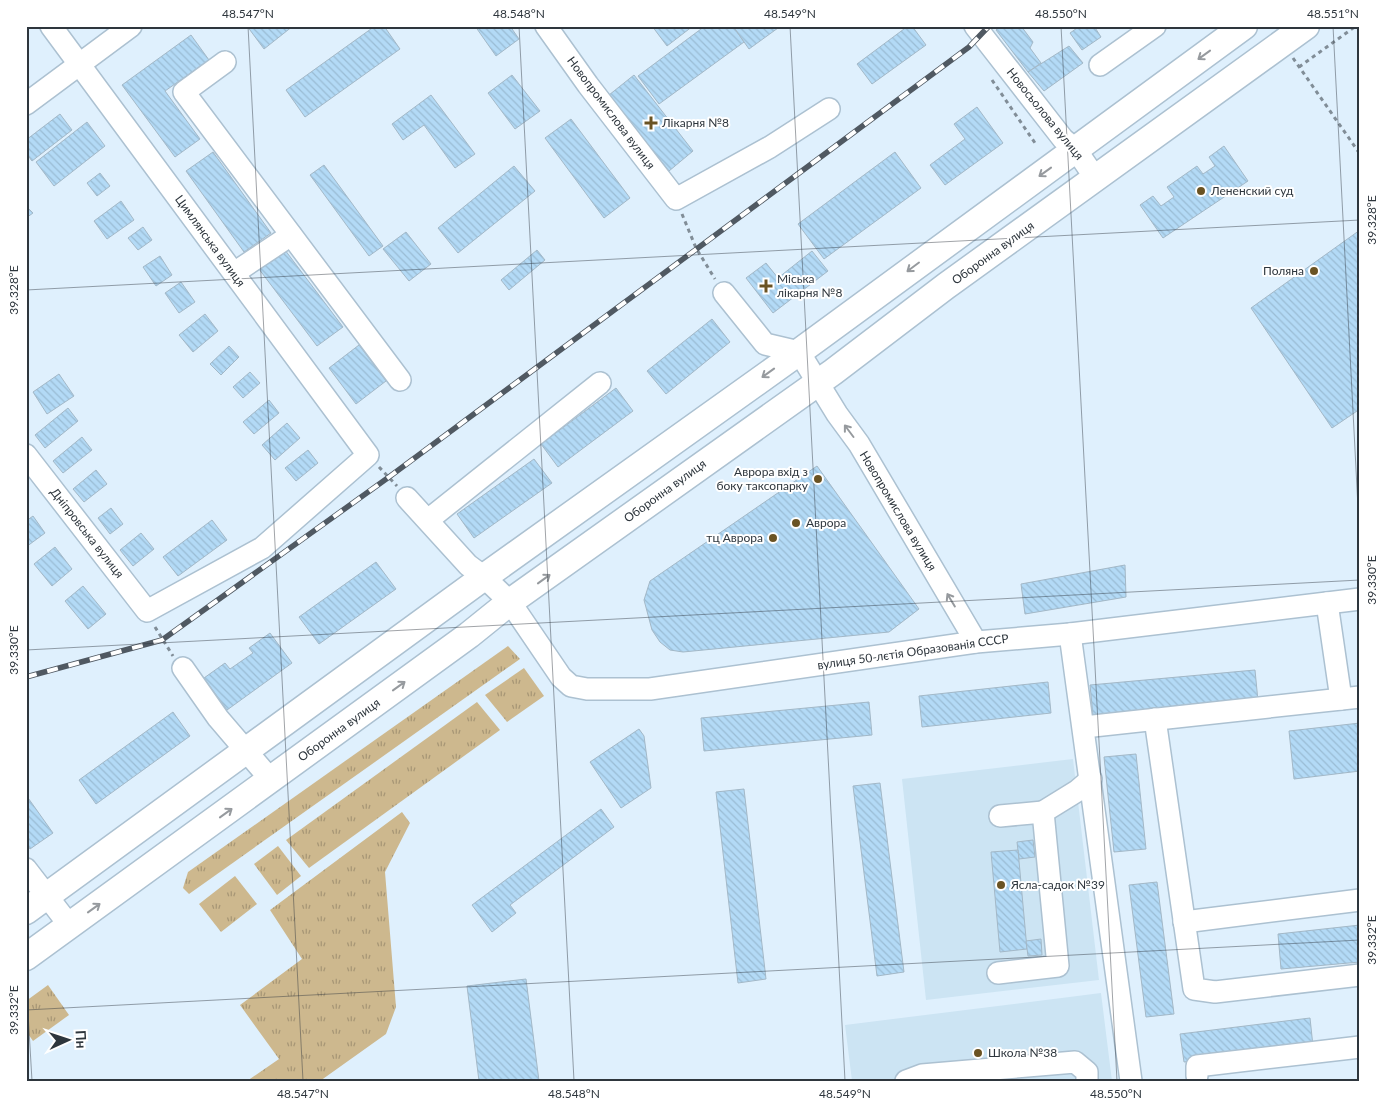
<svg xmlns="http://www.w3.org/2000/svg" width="1386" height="1107" viewBox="0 0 1386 1107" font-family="Lato,sans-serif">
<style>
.built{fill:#cce4f3}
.grass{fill:url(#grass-tufts)}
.building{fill:url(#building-back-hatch);stroke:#a3b8c7}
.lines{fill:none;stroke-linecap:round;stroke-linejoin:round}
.minor-casing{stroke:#acc1d1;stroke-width:24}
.major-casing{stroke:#acc1d1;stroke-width:29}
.path{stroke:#818d97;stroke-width:3;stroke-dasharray:4 4;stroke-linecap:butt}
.minor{stroke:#fff;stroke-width:21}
.major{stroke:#fff;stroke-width:26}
.rail-casing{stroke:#505962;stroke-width:5.5}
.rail{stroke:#fff;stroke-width:4;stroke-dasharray:11;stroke-linecap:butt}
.oneway{stroke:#969a9e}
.ticks{fill:none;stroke:#2e363d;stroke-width:1;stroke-opacity:0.45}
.poi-dot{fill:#6a5323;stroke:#fff;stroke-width:2}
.labels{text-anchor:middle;stroke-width:4;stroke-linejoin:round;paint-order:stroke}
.street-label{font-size:12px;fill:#2e363d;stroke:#fff}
.poi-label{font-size:12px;fill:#2e363d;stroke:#fff;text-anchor:start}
.neatline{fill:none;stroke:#2e363d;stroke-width:2}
.ticks-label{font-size:12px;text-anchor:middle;fill:#2e363d}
</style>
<defs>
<pattern id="grass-tufts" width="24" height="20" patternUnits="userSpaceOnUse" patternTransform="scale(1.25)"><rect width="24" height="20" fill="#cdb88e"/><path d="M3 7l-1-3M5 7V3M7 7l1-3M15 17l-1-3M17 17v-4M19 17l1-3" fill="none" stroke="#a79675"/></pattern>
<pattern id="building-back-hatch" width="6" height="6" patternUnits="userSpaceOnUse" patternTransform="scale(1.25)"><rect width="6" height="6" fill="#b3daf6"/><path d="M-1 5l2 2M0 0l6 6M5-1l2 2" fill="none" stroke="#9abcd4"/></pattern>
</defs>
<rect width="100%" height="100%" fill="#dff0fd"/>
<g class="built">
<polygon points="1073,759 1099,980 926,1000 902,779"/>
<polygon points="1101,993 1112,1081 852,1081 845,1025"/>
</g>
<g class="grass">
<polygon points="508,646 520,659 189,894 183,888 188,872"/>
<polygon points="524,668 544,696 507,722 485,695"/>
<polygon points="477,702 500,730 309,868 286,840"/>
<polygon points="402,812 410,823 385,872 396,1007 386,1034 320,1081 247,1081 279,1059 240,1005 302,959 270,910"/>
<polygon points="278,846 301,876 277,895 254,864"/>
<polygon points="235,876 257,904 221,932 199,904"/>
<polygon points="48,985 69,1015 33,1041 26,1031 26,1001"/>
</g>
<g class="building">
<polygon points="247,26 293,26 264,49"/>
<polygon points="375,26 384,26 400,49 305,117 286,90"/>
<polygon points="475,26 510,26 519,39 496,56"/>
<polygon points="652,26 693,26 667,46"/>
<polygon points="705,26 733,26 744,42 659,104 638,76"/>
<polygon points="733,26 777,26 778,28 749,49"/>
<polygon points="908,26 912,26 926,45 872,84 857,64"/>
<polygon points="1000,26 1021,26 1033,42 1030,48 1041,63 1028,72 996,30"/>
<polygon points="1080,26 1094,26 1101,37 1082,50 1070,33"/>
<polygon points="191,35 209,60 165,91 200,139 175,157 122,85"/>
<polygon points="1069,46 1083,63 1044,91 1028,72"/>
<polygon points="512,75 540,111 515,129 488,93"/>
<polygon points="634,75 693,151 669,171 609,95"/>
<polygon points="431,95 475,154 455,168 424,125 403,140 392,124"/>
<polygon points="977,107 1003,143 945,185 930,165 965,139 954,124"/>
<polygon points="60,114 72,130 32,161 26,153 26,140"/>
<polygon points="571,119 630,198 604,218 545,138"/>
<polygon points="87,122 105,146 54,186 36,162"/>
<polygon points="1224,146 1248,181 1163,238 1140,205 1153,196 1161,206 1174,197 1167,187 1197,166 1203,174 1215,166 1209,157"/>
<polygon points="213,152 271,233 244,252 186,171"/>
<polygon points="895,152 921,188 824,259 798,224"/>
<polygon points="324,165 383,246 369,256 310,175"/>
<polygon points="514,166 535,191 458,253 438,228"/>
<polygon points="100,173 110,186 97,196 87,183"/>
<polygon points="121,201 134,220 107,239 94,221"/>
<polygon points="26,206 33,213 26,218"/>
<polygon points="143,227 152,240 138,250 128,238"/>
<polygon points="1360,230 1360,409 1332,428 1251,308"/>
<polygon points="406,232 431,264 409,281 383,249"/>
<polygon points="285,250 343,327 317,346 259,269"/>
<polygon points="537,250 545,260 509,290 501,280"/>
<polygon points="812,251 828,271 773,313 746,278 766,263 778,278"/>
<polygon points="160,256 172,275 156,286 143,267"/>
<polygon points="181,282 195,302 179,313 165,293"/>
<polygon points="205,314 218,331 193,352 179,335"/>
<polygon points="712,319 730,342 666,394 647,371"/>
<polygon points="359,345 386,381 356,404 329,368"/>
<polygon points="229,346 239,357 221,375 210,364"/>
<polygon points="250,372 260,383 243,398 233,387"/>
<polygon points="59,374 74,396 47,414 33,392"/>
<polygon points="616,388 633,411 558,467 541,444"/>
<polygon points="269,400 279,413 254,434 243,422"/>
<polygon points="68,408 78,421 45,448 35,435"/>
<polygon points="287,423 300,438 275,460 262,445"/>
<polygon points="82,437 92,450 63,473 53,461"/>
<polygon points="308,450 318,463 296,481 285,468"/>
<polygon points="534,459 552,483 474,538 457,514"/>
<polygon points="817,466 919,609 889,632 683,652 670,650 660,642 652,630 644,600 650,581"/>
<polygon points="96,470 107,484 84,502 73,489"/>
<polygon points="111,508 123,524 110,534 98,518"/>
<polygon points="33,516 45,533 26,547 26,521"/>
<polygon points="212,520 227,540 178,576 163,557"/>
<polygon points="141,533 154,549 133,566 120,550"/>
<polygon points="55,547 72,569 52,586 34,564"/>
<polygon points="376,562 396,589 319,644 299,617"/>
<polygon points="1125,565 1126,597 1025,614 1021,584"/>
<polygon points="83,586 106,614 88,629 65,601"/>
<polygon points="270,633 292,663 227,710 204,678 225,663 230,669 253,653 249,648"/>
<polygon points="1255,670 1258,701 1093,716 1090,685"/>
<polygon points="1048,682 1051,713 922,727 919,696"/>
<polygon points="869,702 872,735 704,751 701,718"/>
<polygon points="173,712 190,736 96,804 79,780"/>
<polygon points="1360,723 1360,771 1294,779 1289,731"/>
<polygon points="639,729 644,736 651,788 621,808 590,762"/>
<polygon points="1136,754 1146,849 1114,852 1104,757"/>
<polygon points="880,783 904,972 877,976 853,786"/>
<polygon points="744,789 766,979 738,983 716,792"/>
<polygon points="26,795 53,833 30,849 26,843"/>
<polygon points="601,809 614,827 510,905 516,913 492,932 472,905"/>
<polygon points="1033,840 1035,857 1019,859 1017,842"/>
<polygon points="1018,850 1027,949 1000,952 991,852"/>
<polygon points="1157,882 1174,1014 1146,1017 1129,885"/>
<polygon points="1360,925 1360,962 1281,969 1278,934"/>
<polygon points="1041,939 1042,955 1028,956 1026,941"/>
<polygon points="526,979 539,1081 479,1081 467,986"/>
<polygon points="1310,1018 1313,1046 1184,1062 1180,1034"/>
</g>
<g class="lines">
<g class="minor-casing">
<g id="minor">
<polyline points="546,26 588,85 676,199 770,147 829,109"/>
<polyline points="975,26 1063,139 1076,150 1096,179"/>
<polyline points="225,62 184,92 400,380"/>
<polyline points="1100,65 1155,26"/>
<polyline points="26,104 131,26"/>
<polyline points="234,273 291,235"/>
<polyline points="724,293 765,344 799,352 837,414 859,444 976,642"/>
<polyline points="26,455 147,611 262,548 368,455 51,26"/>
<polyline points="407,498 468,565 484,577 510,602 561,677 571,686 587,689 650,689 976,642 1070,634 1360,599"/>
<polyline points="428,520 600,383"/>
<polyline points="1327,603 1341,699"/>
<polyline points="1070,634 1131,1081"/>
<polyline points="183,668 218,718 271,780"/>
<polyline points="1155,719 1194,989 1215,992 1360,975"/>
<polyline points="1084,727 1360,697"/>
<polyline points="1043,812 1077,791 1091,779"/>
<polyline points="26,869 70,926"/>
<polyline points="1184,922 1360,900"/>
<polyline points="998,973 1058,966 1043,812 1000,816"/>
<polyline points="1197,1076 1197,1066 1360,1047"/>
<polyline points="906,1081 922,1075 1075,1062 1087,1072 1087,1081"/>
</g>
</g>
<g class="major-casing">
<g id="major">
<polyline points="26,911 484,577 799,352 1244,26"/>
<polyline points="26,957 469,635 510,602 833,372 946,286 1306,26"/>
</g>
</g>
<g class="path">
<polyline points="1293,58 1360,154"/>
<polyline points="1299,67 1356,26"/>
<polyline points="992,80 1035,143"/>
<polyline points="682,214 696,248 715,279"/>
<polyline points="379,467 397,486"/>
<polyline points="155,627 173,656"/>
</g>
<use href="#minor" class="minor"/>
<use href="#major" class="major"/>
<g class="rail-casing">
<polyline id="rail" points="26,677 162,640 389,477 969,47 989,26"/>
</g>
<use href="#rail" class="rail"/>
</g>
<defs><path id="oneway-shaft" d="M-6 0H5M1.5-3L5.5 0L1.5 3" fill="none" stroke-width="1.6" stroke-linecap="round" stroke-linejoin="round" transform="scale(1.25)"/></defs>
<g class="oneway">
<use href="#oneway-shaft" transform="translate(1204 55) rotate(144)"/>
<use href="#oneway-shaft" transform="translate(1045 172) rotate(144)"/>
<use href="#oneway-shaft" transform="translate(913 267) rotate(143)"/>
<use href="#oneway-shaft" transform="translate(768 373) rotate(144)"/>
<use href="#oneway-shaft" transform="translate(849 431) rotate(-127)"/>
<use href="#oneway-shaft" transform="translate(544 579) rotate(-36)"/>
<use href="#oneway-shaft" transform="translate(951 600) rotate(-121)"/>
<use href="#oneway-shaft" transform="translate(399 686) rotate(-36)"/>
<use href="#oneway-shaft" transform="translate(226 813) rotate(-36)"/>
<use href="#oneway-shaft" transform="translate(94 908) rotate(-36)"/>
</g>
<path class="ticks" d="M248 26 303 1081M519 26 574 1081M790 26 845 1081M1061 26 1117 1081M1333 26 1360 546M26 290 1360 220M26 650 1360 580M26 978 32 1081M26 1010 1360 940"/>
<g class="poi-dot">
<path d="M648.5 115.5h5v5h5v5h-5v5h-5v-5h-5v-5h5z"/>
<circle cx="1201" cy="191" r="5"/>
<circle cx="1314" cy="271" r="5"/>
<path d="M763.5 278.5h5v5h5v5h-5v5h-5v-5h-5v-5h5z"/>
<circle cx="818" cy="479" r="5"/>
<circle cx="796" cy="523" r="5"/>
<circle cx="773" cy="538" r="5"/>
<circle cx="1001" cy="885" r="5"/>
<circle cx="978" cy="1053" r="5"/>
</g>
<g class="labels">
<g class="street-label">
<text transform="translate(611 113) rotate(53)" y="4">Новопромислова вулиця</text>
<text transform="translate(1045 114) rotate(51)" y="4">Новосьолова вулиця</text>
<text transform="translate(210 241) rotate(54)" y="4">Цимлянська вулиця</text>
<text transform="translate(993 253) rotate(-36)" y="4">Оборонна вулиця</text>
<text transform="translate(665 491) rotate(-36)" y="4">Оборонна вулиця</text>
<text transform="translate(898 511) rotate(59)" y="4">Новопромислова вулиця</text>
<text transform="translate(87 533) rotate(52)" y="4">Дніпровська вулиця</text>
<text transform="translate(913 652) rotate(-8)" y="4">вулиця 50-лєтія Образованія СССР</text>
<text transform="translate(339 730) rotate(-36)" y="4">Оборонна вулиця</text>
</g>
<g class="poi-label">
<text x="662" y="127">Лікарня №8</text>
<text x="1211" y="195">Лененский суд</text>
<text x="1304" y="275" text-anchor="end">Поляна</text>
<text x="777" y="283">Міська<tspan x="777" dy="14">лікарня №8</tspan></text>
<text x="808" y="476" text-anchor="end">Аврора вхід з<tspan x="808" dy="14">боку таксопарку</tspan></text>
<text x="806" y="527">Аврора</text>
<text x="763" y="542" text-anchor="end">тц Аврора</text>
<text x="1011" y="889">Ясла-садок №39</text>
<text x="988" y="1057">Школа №38</text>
</g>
</g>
<rect width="1386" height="1107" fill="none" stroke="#ffffff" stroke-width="55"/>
<g transform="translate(68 1040) rotate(87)" stroke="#ffffff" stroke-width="4" paint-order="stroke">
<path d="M0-4L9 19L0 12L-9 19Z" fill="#2e363d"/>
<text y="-8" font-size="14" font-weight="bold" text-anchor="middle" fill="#2e363d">Пн</text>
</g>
<rect x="28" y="28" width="1330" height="1052" class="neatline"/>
<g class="ticks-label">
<text x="248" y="18">48.547°N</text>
<text x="519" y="18">48.548°N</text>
<text x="790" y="18">48.549°N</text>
<text x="1061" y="18">48.550°N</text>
<text x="1333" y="18">48.551°N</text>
<text transform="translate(1372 220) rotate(-90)" y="4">39.328°E</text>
<text transform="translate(14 290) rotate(-90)" y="4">39.328°E</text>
<text transform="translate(1372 580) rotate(-90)" y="4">39.330°E</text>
<text transform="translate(14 650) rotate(-90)" y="4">39.330°E</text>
<text transform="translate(1372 940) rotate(-90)" y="4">39.332°E</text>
<text transform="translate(14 1010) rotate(-90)" y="4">39.332°E</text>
<text x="303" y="1098">48.547°N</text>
<text x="574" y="1098">48.548°N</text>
<text x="845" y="1098">48.549°N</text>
<text x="1116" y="1098">48.550°N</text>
</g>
</svg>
